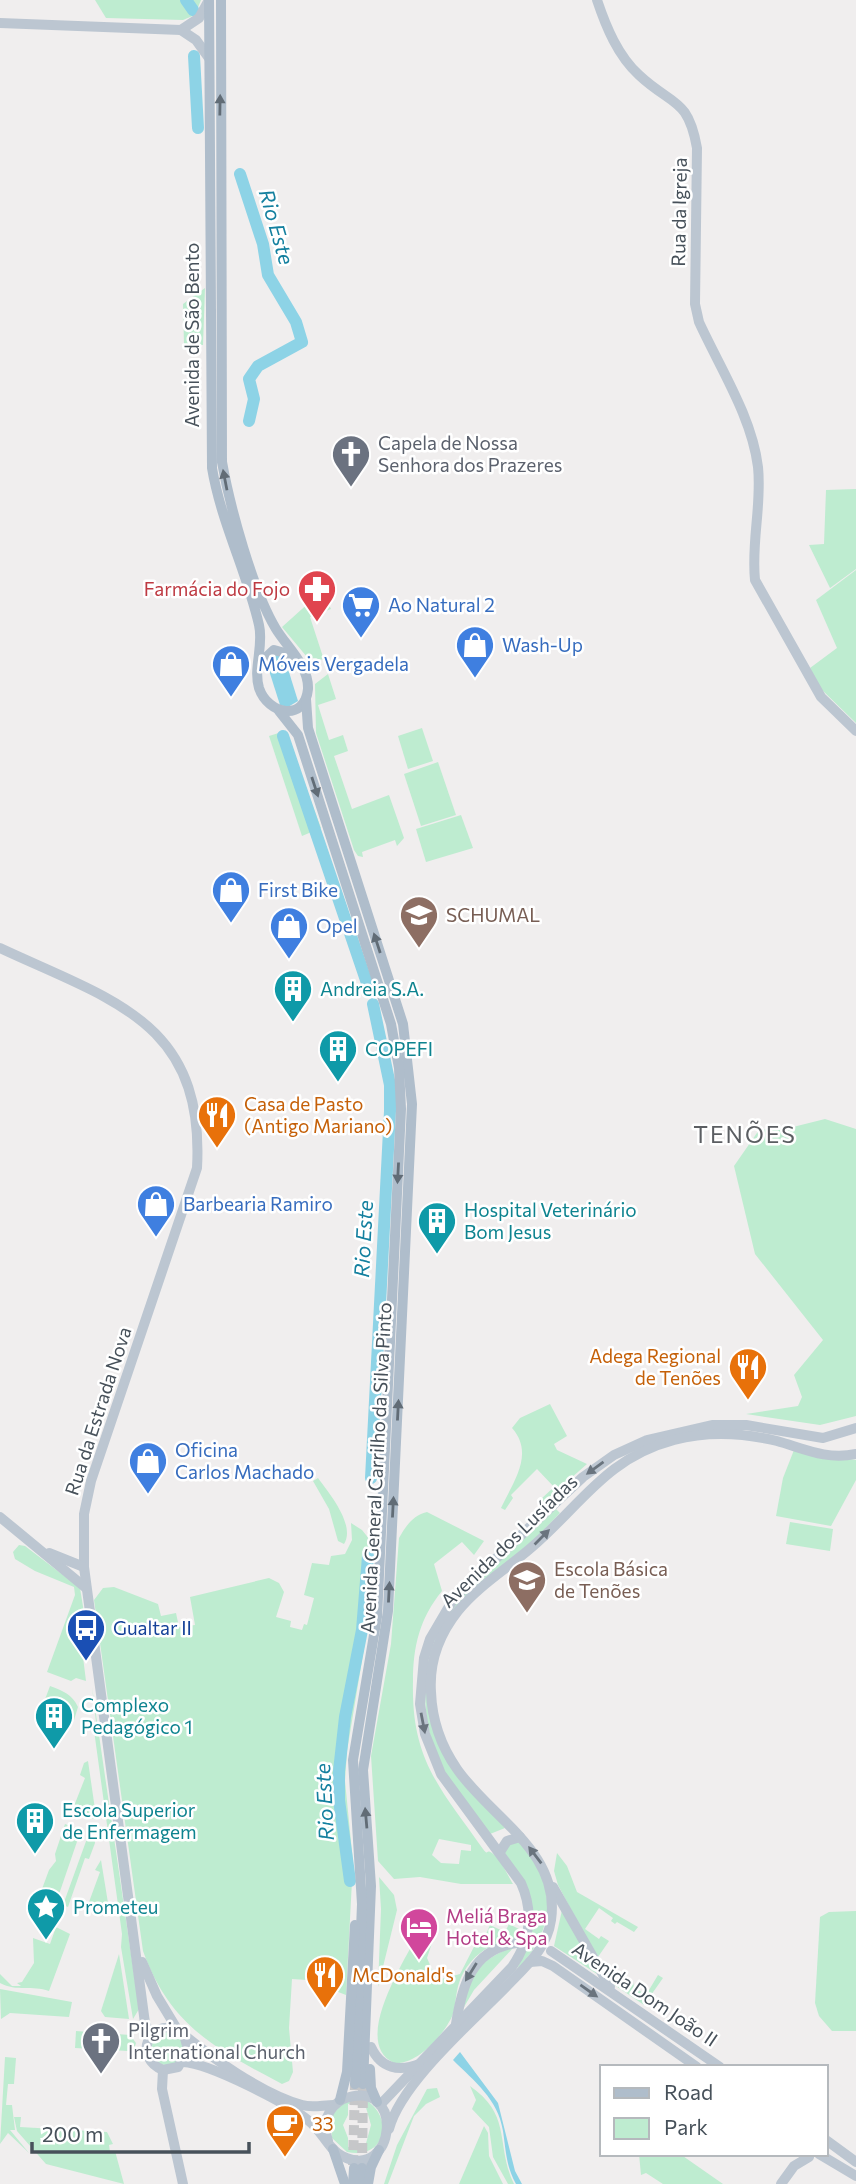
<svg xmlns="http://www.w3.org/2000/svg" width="856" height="2184" viewBox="0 0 856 2184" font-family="Commissioner,sans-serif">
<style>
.green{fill:#beecd0;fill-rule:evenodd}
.water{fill:#8dd3e6}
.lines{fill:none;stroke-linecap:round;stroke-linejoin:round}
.river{stroke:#8dd3e6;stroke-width:12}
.primary-tunnel{stroke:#c6c7c9;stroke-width:10;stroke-dasharray:10 5;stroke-linecap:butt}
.secondary{stroke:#bcc6d1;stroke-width:10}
.primary{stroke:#afbdcb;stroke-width:10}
.oneway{fill:#616c76}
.oneway2{fill:#6a747e}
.labels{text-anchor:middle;stroke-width:5;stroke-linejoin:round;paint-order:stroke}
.street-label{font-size:19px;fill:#47515a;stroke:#fff}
.worship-label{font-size:19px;fill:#5b616d;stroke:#fff;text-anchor:start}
.health-label{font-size:19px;fill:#be3a42;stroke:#fff;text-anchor:end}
.shop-label{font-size:19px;fill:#366cbe;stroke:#fff;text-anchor:start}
.education-label{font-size:19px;fill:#785e54;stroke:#fff;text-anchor:start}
.culture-label{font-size:19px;fill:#0d838f;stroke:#fff;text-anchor:start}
.food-label{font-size:19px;fill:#c56008;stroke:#fff;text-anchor:start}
.transit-label{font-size:19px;fill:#164399;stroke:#fff;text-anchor:start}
.hotel-label{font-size:19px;fill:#b23c85;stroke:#fff;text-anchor:start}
.water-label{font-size:21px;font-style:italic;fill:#14809f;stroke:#fff}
.quarter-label{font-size:23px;letter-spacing:2px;fill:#5b5e62;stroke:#fff}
</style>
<rect width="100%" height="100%" fill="#f0eeee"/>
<g class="green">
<polygon points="95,0 201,0 195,15 183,20 106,18"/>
<polygon points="205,288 203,345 184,345 183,304"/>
<polygon points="856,489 856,569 830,588 809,545 824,544 826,490"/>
<polygon points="856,570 856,723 819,687 810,668 837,648 816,600"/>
<polygon points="322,591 331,609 310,617 324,660 307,657 282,627"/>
<polygon points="328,674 336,699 318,705 329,740 343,735 348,751 334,756 352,809 389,795 404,838 397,846 395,840 362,852 363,857 358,856 354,850 316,733 315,684"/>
<polygon points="422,728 433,761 408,769 398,736"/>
<polygon points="285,731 321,828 302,836 269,736"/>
<polygon points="438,762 456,815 421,826 404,774"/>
<polygon points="461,815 473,848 426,862 416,829"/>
<polygon points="825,1119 856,1129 856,1416 820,1425 746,1414 798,1406 802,1397 794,1375 823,1340 755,1254 734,1166 759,1130 793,1127"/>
<path d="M550 1404 567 1436 554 1444 557 1450 587 1464 544 1502 541 1499 554 1487 537 1469 511 1495 513 1498 505 1510 501 1508C513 1482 535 1454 512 1428L520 1418Z"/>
<polygon points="794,1450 856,1460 856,1480 831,1526 776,1516 783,1478"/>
<path d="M318 1478C329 1493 356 1525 344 1544L338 1541 329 1509 313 1481Z"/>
<path d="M555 1508 560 1513 536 1538 467 1595 432 1650 436 1739 505 1828 490 1834C476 1814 458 1795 446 1774 413 1716 419 1640 465 1591 493 1561 526 1535 555 1508Z"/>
<path d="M427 1512 484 1541 474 1555 462 1542 434 1564 442 1591C420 1618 413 1646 413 1681 411 1761 441 1789 483 1849 489 1857 485 1848 492 1853 500 1858 508 1876 513 1884H461L420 1877 394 1879 378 1861 371 1756 391 1644 399 1538C406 1526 412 1516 427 1512ZM439 1839 471 1845V1851L461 1850 459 1864 441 1863 432 1855Z"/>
<polygon points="790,1522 833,1529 830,1551 786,1544"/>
<path d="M351 1523 362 1530 370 1540 372 1579 370 1612 347 1751 345 1781 353 1862 346 1995 307 1980 292 1979 289 2028 293 2072 289 2081 282 2084C216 2049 170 2026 143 1951L94 1600 103 1588 114 1587 158 1604 161 1616 176 1613 179 1627 195 1625 190 1597 269 1578 279 1583 284 1592 276 1617 291 1621 290 1627 302 1630 304 1624 307 1625 314 1598 304 1595 312 1563 329 1565 331 1556 345 1554 352 1540Z"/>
<polygon points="19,1545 25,1546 80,1588 85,1619 79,1625 86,1681 76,1678 71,1681 47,1672 75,1595 74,1587 35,1571 15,1559 13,1552"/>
<path d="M50 1686C63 1691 72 1694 78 1707L74 1720 62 1715 64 1710 60 1703 49 1698 44 1702Z"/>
<polygon points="92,1687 139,2009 133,2019 121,1947 122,1934 93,1723 96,1722"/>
<polygon points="88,1761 96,1816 94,1819 86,1816 87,1811 74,1806 85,1778 80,1775 84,1763"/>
<polygon points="65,1824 81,1830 56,1903 39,1897 49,1870 56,1861 55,1854"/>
<polygon points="89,1833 94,1836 95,1843 89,1859 85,1858 68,1907 63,1905"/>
<path d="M519 1842C557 1884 557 1929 517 1969 539 1925 534 1892 504 1852L506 1845Z"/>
<polygon points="557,1853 567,1866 577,1892 638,1927 634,1932 617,1922 615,1924 611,1921 613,1918 599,1908 585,1929 599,1939 601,1936 609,1941 598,1957 612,1969 607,1977 558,1885 554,1871"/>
<polygon points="101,1860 109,1909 104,1913 101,1912 102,1907 89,1902 100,1872 95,1870"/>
<polygon points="379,1877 394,1895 397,1910 378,1987 381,1909"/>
<polygon points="562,1910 597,1974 554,1946"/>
<polygon points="856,1911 856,2031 832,2031 819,2016 815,2003 820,1917 829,1912"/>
<path d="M509 1924 521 1930 519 1937C489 1941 463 1960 457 1991 455 2001 455 2014 449 2022 439 2040 415 2065 394 2063 351 2043 404 1962 419 1932L433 1940 427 1958 435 1976 441 1979 460 1974 478 1939 483 1941 490 1925 505 1932Z"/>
<path d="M56 1927 70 1934 49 1991C32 1985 17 1992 0 1983V1974L12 1986H21L17 1983 22 1982 34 1963 33 1938 50 1944Z"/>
<path d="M515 1946 474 1990 464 2007C469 1970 483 1959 515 1946Z"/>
<polygon points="119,1954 129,2019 105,2017 101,2011"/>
<polygon points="658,1975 663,1978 644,2005 613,1984 619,1976 633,1982 634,1987 646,1995"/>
<polygon points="0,1989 72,2002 69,2017 10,2013 1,2019"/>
<polygon points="76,2031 130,2035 136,2043 134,2049 128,2051 75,2048"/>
<circle cx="167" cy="2048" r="17"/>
<polygon points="5,2057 16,2058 14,2084 8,2084 6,2105 12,2105 15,2130 10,2130 29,2153 8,2133 0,2144"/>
<path d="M470 2086C513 2116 495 2145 514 2184H508L493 2157 489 2127 472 2109 476 2100Z"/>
<polygon points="437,2088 440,2097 426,2104 414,2116 388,2184 384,2184 397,2145 427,2089"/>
<path d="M366 2100C395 2119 385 2160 347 2152L332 2138 330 2117 345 2101ZM359 2103 365 2104 371 2125 365 2147H348V2138L343 2125 348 2115V2104Z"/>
<polygon points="14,2117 21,2117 20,2127 107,2132 113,2144 109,2145 110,2152 115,2151 124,2184 46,2164 17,2131"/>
<polygon points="484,2126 488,2133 489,2156 503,2184 459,2184"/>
<polygon points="639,2154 680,2154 723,2184 663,2184 646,2173 641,2175"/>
</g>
<g class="water">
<polygon points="277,654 284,656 298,701 288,707 280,705 266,661"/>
<path d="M460 2052 498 2103 515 2171 522 2184H516C506 2166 506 2151 503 2131 498 2099 474 2081 453 2060Z"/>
</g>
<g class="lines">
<g class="river">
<polyline points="186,0 193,10"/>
<polyline points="194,56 198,128"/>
<polyline points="240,174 263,244 268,275 296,322 302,342 258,366 249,379 254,399 249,421"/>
<polyline points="283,736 369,989"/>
<polyline points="371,1478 390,1111 390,1085 373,1004"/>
<polyline points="350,1881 339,1800 339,1771 345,1717 362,1630 368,1556"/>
</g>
<g class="primary-tunnel">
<polyline points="353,2165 355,2084"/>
<polyline points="362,2168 363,2087"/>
</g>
<g class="secondary">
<path d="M597 0C606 27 618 56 639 75 672 106 688 97 697 148L695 304 699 322C720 368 752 417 758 467 762 505 751 542 755 580L821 697 856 731"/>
<polyline points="0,23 181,30 199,18 209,0"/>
<polyline points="181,30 196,40 209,58"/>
<path d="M0 948C111 1000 205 1021 197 1168L91 1481 84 1514V1567L145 2023 150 2035"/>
<polyline points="0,1517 86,1588"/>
<polyline points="49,1553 84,1567"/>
<polyline points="500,1852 507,1841 520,1837"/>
<polyline points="553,1887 610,1987"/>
<polyline points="551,1951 720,2067"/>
<polyline points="142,1962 157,1996 177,2029"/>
<polyline points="530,1962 542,1961 553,1966 697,2067"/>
<path d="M456 2024C462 1985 472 1950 516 1943"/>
<path d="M184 2035 188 2049 178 2067 163 2070C133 2058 148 2018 178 2030 209 2056 262 2094 302 2105 312 2108 323 2105 334 2105"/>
<path d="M371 2047C381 2069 399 2072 420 2064"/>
<path d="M183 2062C209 2063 289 2104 309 2121 322 2131 328 2149 342 2156 396 2184 407 2075 343 2099 327 2108 322 2124 328 2141"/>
<polyline points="163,2070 162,2089 183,2184"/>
<path d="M380 2105 512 1967C530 1941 534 1912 521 1883L441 1774 425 1734 420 1704 424 1658 430 1639 454 1598 583 1477 614 1455 647 1440 712 1425H746L823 1438 856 1428"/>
<path d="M389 2129C401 2083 472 2022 506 1987 525 1967 547 1949 551 1920 561 1852 491 1818 457 1769 441 1746 432 1720 431 1692 429 1662 439 1635 458 1611 478 1586 508 1568 532 1547 581 1505 606 1458 674 1440 708 1431 743 1433 777 1441 805 1449 826 1460 856 1454"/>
<polyline points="826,2140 856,2162"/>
<polyline points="819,2154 856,2176"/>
<polyline points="781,2184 794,2166 809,2157"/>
</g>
<g class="primary">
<path d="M209 0 212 468C221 522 247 572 259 625 264 646 253 668 259 688 268 715 305 722 308 689 309 666 287 647 276 629 253 591 230 507 222 462L221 0"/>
<polyline points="260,663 274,650 292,655"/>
<polyline points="306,699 308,728 403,1024 412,1104 388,1611 363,1770 371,1886 363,2084"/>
<polyline points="279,711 298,735 391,1024 399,1068 401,1109 377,1617 353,1760 362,1904 355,2084"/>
<polyline points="370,2069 371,2088 377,2102"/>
<polyline points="340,2100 347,2072 355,1925"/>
<polyline points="333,2149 345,2184"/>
<polyline points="353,2184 354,2168"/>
<polyline points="362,2184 362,2168"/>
<polyline points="368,2184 371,2167 379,2150"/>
</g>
</g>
<defs><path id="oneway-solid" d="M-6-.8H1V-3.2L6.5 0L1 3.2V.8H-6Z" transform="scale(1.75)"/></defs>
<g class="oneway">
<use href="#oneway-solid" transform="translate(220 105) rotate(-89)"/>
<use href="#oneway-solid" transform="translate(225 480) rotate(-101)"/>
<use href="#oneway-solid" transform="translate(315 787) rotate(72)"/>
<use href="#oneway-solid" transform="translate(377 943) rotate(-108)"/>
<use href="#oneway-solid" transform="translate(398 1173) rotate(93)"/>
<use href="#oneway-solid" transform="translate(398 1410) rotate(-87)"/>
<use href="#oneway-solid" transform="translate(393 1507) rotate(-87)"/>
<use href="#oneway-solid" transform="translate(389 1592) rotate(-87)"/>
<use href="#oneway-solid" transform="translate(366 1818) rotate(-95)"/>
</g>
<g class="oneway2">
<use href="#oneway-solid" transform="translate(595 1468) rotate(144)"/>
<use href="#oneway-solid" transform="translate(542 1537) rotate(-45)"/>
<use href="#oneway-solid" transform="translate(423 1723) rotate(79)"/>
<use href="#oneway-solid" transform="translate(535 1855) rotate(-127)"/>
<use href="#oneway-solid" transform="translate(471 1972) rotate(122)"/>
<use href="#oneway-solid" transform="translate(589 1991) rotate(35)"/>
</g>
<defs>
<g id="church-pin" transform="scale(2.0125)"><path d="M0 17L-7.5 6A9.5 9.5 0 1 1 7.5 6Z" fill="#6b7280" stroke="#fff"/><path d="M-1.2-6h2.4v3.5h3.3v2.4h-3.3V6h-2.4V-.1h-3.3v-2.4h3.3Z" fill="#fff"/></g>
<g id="pharmacy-pin" transform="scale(2.0125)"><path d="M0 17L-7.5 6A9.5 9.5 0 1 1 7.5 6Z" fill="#e0444e" stroke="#fff"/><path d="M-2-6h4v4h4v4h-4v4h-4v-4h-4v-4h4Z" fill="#fff"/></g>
<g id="supermarket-pin" transform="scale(2.0125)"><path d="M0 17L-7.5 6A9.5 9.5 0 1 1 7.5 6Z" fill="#3f7fe0" stroke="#fff"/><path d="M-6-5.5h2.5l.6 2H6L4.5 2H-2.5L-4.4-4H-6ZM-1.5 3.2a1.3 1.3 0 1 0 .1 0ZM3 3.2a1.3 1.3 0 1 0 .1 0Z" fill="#fff"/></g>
<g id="shop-pin" transform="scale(2.0125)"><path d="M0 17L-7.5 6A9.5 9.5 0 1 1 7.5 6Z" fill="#3f7fe0" stroke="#fff"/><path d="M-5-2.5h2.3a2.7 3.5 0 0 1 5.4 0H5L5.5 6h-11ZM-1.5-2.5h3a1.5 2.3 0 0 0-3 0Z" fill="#fff"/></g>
<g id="school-pin" transform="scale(2.0125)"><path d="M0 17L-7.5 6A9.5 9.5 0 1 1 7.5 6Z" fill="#8d6e63" stroke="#fff"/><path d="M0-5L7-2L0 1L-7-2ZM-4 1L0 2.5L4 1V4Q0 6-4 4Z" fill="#fff"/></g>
<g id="building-pin" transform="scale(2.0125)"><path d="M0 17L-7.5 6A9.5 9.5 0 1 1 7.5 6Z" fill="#0f9aa8" stroke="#fff"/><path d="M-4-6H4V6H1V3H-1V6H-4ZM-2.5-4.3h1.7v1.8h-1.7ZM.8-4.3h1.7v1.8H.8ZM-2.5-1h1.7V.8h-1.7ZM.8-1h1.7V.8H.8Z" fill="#fff"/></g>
<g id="restaurant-pin" transform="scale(2.0125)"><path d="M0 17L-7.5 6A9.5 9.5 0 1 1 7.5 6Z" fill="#e8710a" stroke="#fff"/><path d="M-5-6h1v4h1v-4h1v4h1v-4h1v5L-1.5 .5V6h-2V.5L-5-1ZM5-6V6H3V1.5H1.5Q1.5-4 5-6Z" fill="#fff"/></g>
<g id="bus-pin" transform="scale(2.0125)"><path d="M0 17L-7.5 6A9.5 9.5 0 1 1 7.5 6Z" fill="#1a4fb4" stroke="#fff"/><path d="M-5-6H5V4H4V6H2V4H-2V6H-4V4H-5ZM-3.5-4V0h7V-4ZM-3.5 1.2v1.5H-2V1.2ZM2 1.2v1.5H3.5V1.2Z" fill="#fff"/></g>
<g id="sight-pin" transform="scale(2.0125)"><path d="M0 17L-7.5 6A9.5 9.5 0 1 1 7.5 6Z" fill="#0f9aa8" stroke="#fff"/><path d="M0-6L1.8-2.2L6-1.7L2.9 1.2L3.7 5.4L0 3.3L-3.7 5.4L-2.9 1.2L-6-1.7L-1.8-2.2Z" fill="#fff"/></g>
<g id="hotel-pin" transform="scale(2.0125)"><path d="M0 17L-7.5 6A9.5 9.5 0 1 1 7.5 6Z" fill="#d1479c" stroke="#fff"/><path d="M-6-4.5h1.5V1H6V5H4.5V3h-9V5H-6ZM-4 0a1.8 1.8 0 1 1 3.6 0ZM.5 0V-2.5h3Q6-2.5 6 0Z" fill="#fff"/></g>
<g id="cafe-pin" transform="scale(2.0125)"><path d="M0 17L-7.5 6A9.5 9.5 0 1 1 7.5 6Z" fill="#e8710a" stroke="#fff"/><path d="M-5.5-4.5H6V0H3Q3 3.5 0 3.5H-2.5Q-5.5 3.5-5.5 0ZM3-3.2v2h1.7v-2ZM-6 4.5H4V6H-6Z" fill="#fff"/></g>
</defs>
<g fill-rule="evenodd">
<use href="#church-pin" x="351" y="454"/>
<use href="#pharmacy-pin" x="317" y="589"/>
<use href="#supermarket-pin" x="361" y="605"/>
<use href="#shop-pin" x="475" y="645"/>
<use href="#shop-pin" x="231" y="664"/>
<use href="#shop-pin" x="231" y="890"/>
<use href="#school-pin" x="419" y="915"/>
<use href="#shop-pin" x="289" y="926"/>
<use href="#building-pin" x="293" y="989"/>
<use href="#building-pin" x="338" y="1049"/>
<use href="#restaurant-pin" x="217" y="1115"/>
<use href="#shop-pin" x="156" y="1204"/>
<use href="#building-pin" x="437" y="1221"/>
<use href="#restaurant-pin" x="748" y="1367"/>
<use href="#shop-pin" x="148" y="1461"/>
<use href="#school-pin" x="527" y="1580"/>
<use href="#bus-pin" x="86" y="1628"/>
<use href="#building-pin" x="54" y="1716"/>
<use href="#building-pin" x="35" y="1821"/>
<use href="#sight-pin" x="46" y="1907"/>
<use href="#hotel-pin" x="419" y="1927"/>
<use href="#restaurant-pin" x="325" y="1975"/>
<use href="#church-pin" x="101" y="2041"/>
<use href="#cafe-pin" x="285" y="2124"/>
</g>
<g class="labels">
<g class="street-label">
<text transform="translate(679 212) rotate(-89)" y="7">Rua da Igreja</text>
<text transform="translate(192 335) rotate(-90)" y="7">Avenida de São Bento</text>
<text transform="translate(98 1411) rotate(-72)" y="7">Rua da Estrada Nova</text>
<text transform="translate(376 1468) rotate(-87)" y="7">Avenida General Carrilho da Silva Pinto</text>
<text transform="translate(509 1541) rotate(-44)" y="7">Avenida dos Lusíadas</text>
<text transform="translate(645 1994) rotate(34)" y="7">Avenida Dom João II</text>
</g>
<g class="worship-label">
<text x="378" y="450">Capela de Nossa<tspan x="378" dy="22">Senhora dos Prazeres</tspan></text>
<text x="128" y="2037">Pilgrim<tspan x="128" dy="22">International Church</tspan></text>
</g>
<g class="health-label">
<text x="290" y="596">Farmácia do Fojo</text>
</g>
<g class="shop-label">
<text x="388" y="612">Ao Natural 2</text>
<text x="502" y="652">Wash-Up</text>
<text x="258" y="671">Móveis Vergadela</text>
<text x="258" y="897">First Bike</text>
<text x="316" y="933">Opel</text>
<text x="183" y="1211">Barbearia Ramiro</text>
<text x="175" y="1457">Oficina<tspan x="175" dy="22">Carlos Machado</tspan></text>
</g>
<g class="education-label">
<text x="446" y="922">SCHUMAL</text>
<text x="554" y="1576">Escola Básica<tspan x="554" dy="22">de Tenões</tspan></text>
</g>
<g class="culture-label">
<text x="320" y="996">Andreia S.A.</text>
<text x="365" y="1056">COPEFI</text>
<text x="464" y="1217">Hospital Veterinário<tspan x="464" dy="22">Bom Jesus</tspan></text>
<text x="81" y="1712">Complexo<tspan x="81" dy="22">Pedagógico 1</tspan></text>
<text x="62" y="1817">Escola Superior<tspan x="62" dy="22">de Enfermagem</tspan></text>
<text x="73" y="1914">Prometeu</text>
</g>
<g class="food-label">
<text x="244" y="1111">Casa de Pasto<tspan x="244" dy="22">(Antigo Mariano)</tspan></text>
<text x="721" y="1363" text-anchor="end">Adega Regional<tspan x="721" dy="22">de Tenões</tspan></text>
<text x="352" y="1982">McDonald's</text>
<text x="312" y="2131">33</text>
</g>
<g class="transit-label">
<text x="113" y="1635">Gualtar II</text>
</g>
<g class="hotel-label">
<text x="446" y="1923">Meliá Braga<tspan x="446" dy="22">Hotel &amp; Spa</tspan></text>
</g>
<g class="water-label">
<text transform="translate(276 227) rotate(74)" y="7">Rio Este</text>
<text transform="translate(364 1239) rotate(-87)" y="7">Rio Este</text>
<text transform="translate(325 1802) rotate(-93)" y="7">Rio Este</text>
</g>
<g class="quarter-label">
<text x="745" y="1143">TENÕES</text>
</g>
</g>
<rect x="600" y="2065" width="228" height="91" fill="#ffffff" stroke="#b5b9bd" stroke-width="2"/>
<rect x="614" y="2088" width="35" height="10" fill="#afbdcb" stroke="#b5b9bd" stroke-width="2"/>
<text x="664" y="2100" font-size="21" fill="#47515a">Road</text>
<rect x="614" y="2118" width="35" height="21" fill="#beecd0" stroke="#b5b9bd" stroke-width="2"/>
<text x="664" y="2135" font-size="21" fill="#47515a">Park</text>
<path d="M32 2142v10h217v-10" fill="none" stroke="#47515a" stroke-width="3.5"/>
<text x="42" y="2142" font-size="21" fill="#47515a" stroke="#ffffff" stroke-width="5" paint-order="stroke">200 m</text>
</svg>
